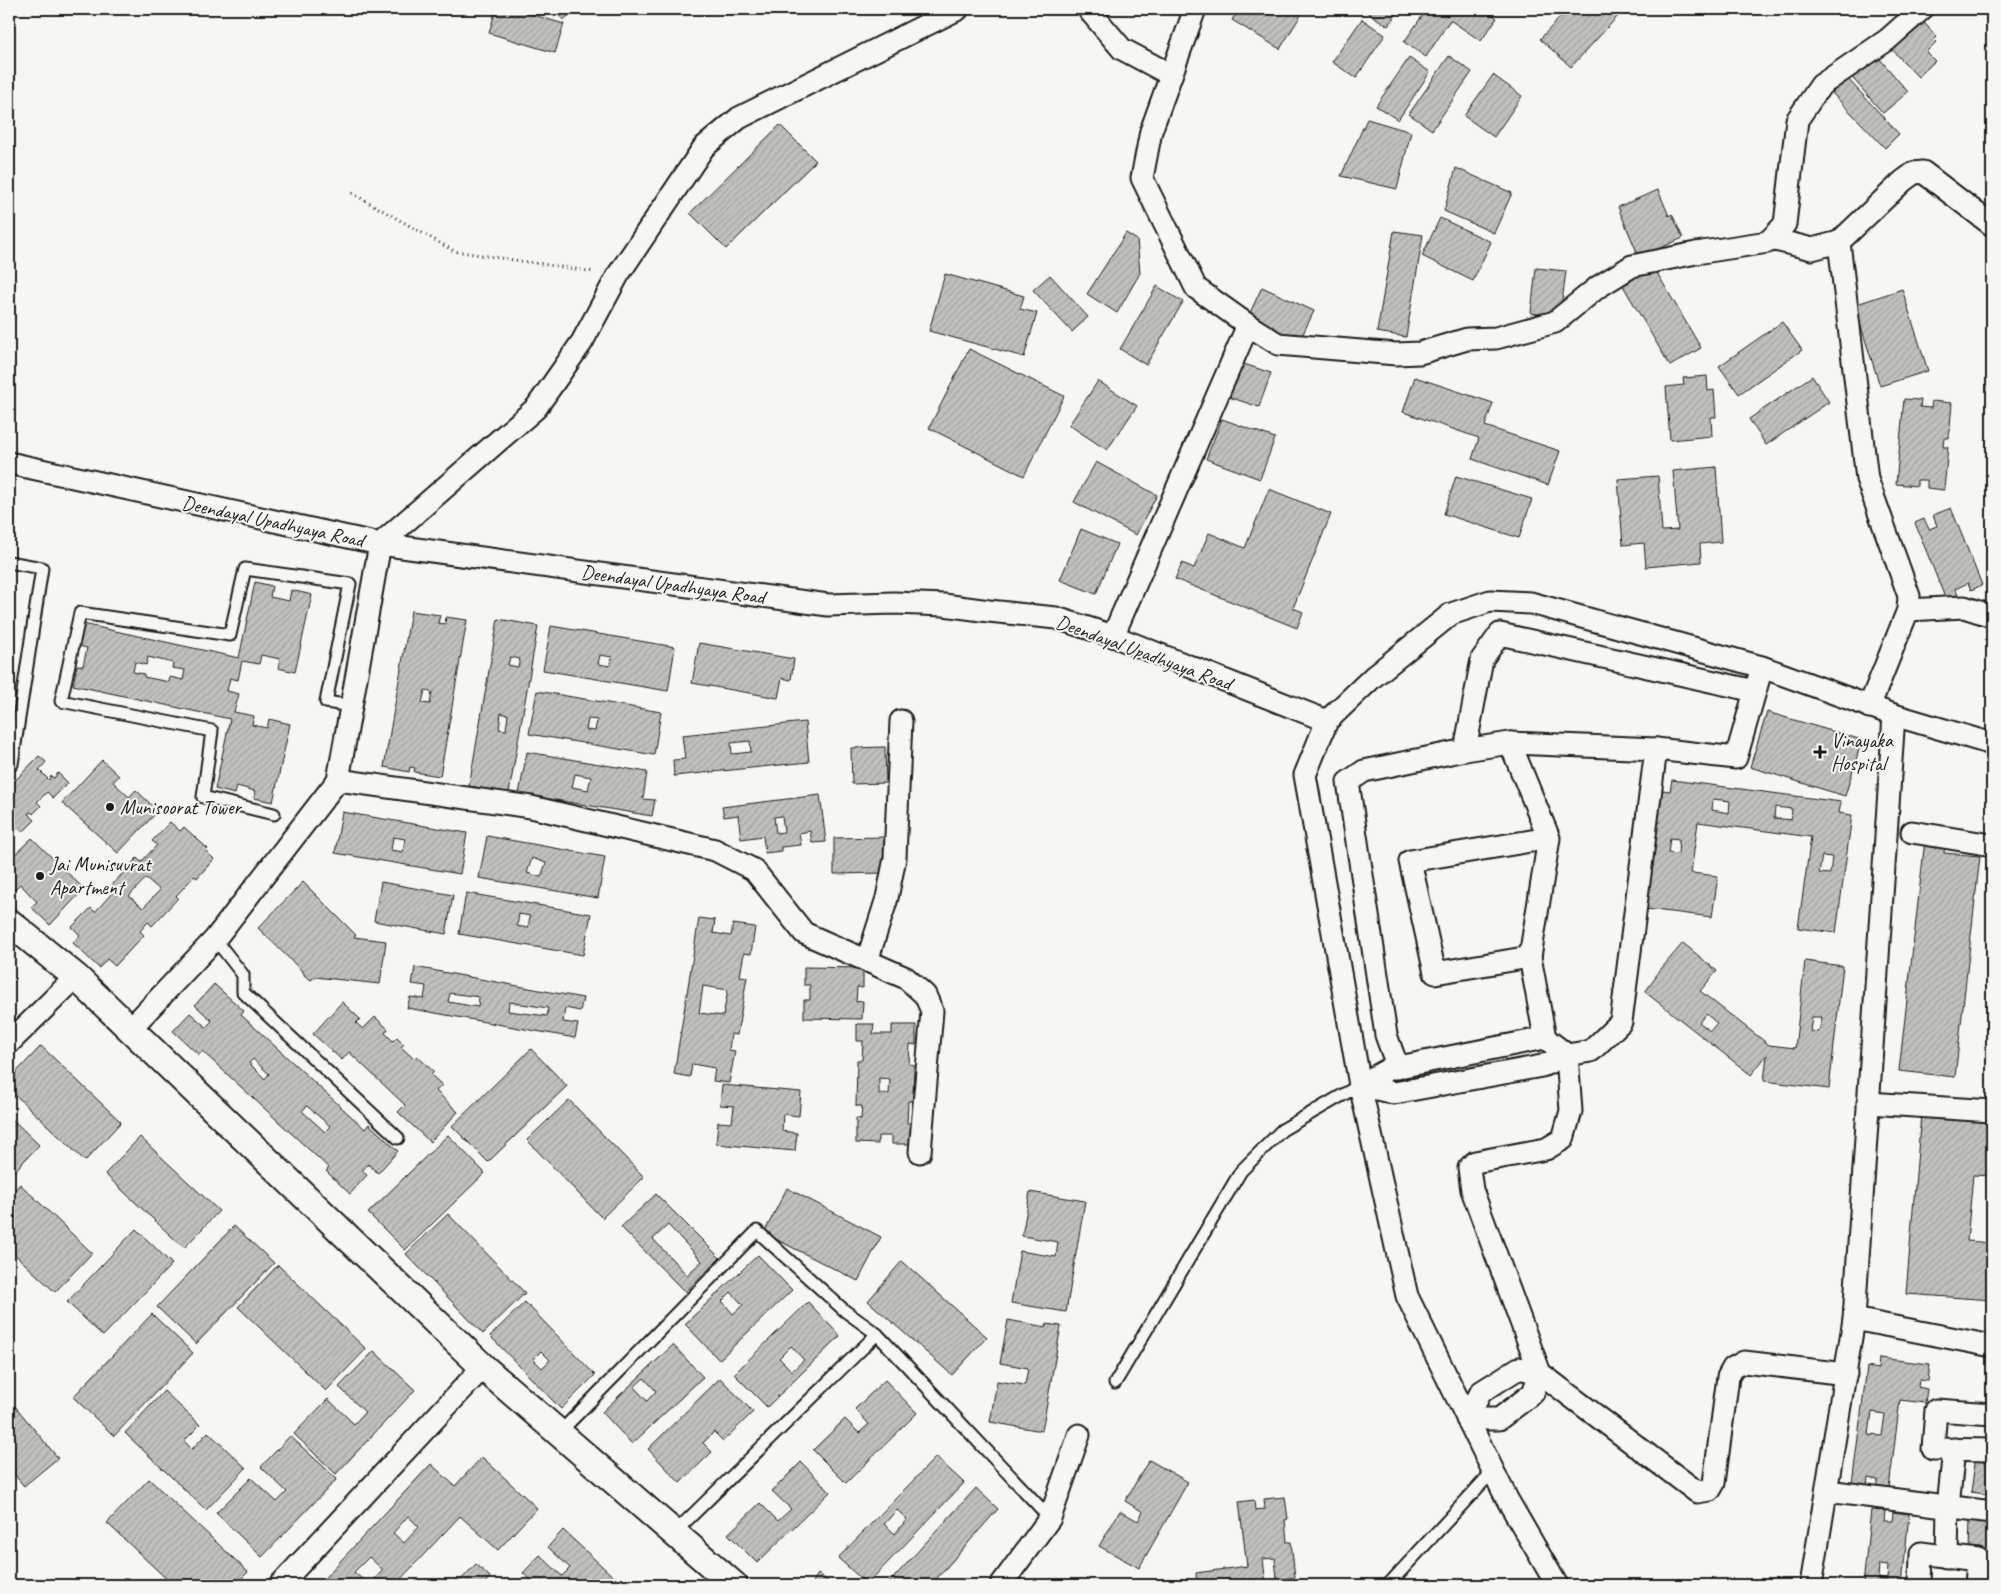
<svg xmlns="http://www.w3.org/2000/svg" width="2001" height="1594" viewBox="0 0 2001 1594" font-family="Caveat,sans-serif">
<style>
.building{fill:url(#building-hatch);stroke:#1c1c1c;fill-rule:evenodd}
.lines{fill:none;stroke-linecap:round;stroke-linejoin:round}
.service-casing{stroke:#1c1c1c;stroke-width:15}
.minor-casing{stroke:#1c1c1c;stroke-width:25}
.tertiary-casing{stroke:#1c1c1c;stroke-width:30}
.path{stroke:#1c1c1c;stroke-width:3;stroke-dasharray:1 4;stroke-linecap:butt}
.service{stroke:#f6f6f2;stroke-width:11}
.minor{stroke:#f6f6f2;stroke-width:21}
.tertiary{stroke:#f6f6f2;stroke-width:26}
.poi-dot{fill:#1c1c1c;stroke:#f6f6f2;stroke-width:2}
.labels{text-anchor:middle;stroke-width:4;stroke-linejoin:round;paint-order:stroke}
.street-label{font-size:20px;fill:#1c1c1c;stroke:#f6f6f2}
.poi-label{font-size:20px;fill:#1c1c1c;stroke:#f6f6f2;text-anchor:start}
</style>
<defs>
<pattern id="building-hatch" width="6" height="6" patternUnits="userSpaceOnUse" patternTransform="scale(1.25)"><rect width="6" height="6" fill="#c0c0bd"/><path d="M-1 1l2-2M0 6l6-6M5 7l2-2" fill="none" stroke="#a4a4a2"/></pattern>
</defs>
<rect width="100%" height="100%" fill="#f6f6f2"/>
<filter id="ink" filterUnits="userSpaceOnUse"><feTurbulence type="fractalNoise" baseFrequency=".02" numOctaves="2"/><feDisplacementMap in="SourceGraphic" scale="10" xChannelSelector="R" yChannelSelector="G"/><feConvolveMatrix kernelMatrix="1 2 1 2 8 2 1 2 1" color-interpolation-filters="sRGB"/></filter>
<g filter="url(#ink)">
<g class="building">
<polygon points="496,9 513,9 564,24 555,53 489,33"/>
<polygon points="554,9 577,9 563,20"/>
<polygon points="1239,9 1303,9 1304,10 1280,49 1232,20"/>
<polygon points="1369,9 1400,9 1388,26 1367,12"/>
<polygon points="1427,9 1484,9 1497,18 1481,41 1450,20 1426,57 1404,42"/>
<polygon points="1568,9 1610,9 1618,16 1571,67 1540,39"/>
<polygon points="1918,16 1937,37 1934,40 1936,42 1926,52 1935,61 1918,77 1888,45"/>
<polygon points="1362,19 1385,35 1356,78 1332,62"/>
<polygon points="1874,52 1908,92 1883,113 1849,74"/>
<polygon points="1449,56 1472,72 1432,130 1409,114"/>
<polygon points="1409,58 1430,72 1398,120 1376,106"/>
<polygon points="1493,75 1522,96 1494,137 1464,116"/>
<polygon points="1847,78 1899,134 1885,148 1832,93"/>
<polygon points="1367,119 1411,132 1397,189 1341,176"/>
<polygon points="780,125 816,161 726,249 690,213"/>
<polygon points="1456,168 1512,193 1494,233 1444,211"/>
<polygon points="1658,190 1669,216 1672,214 1683,238 1639,257 1618,207"/>
<polygon points="1440,218 1491,242 1473,281 1422,256"/>
<polygon points="1394,231 1423,235 1406,337 1377,332"/>
<polygon points="1126,233 1137,240 1140,273 1117,313 1087,294"/>
<polygon points="1653,266 1701,348 1670,366 1622,284"/>
<polygon points="1536,268 1566,271 1560,317 1531,313"/>
<polygon points="945,274 1024,296 1020,309 1037,313 1024,357 929,331"/>
<polygon points="1050,275 1088,317 1072,332 1033,290"/>
<polygon points="1157,286 1183,302 1146,365 1120,349"/>
<polygon points="1262,287 1314,311 1299,342 1248,317"/>
<polygon points="1902,289 1928,371 1880,386 1854,305"/>
<polygon points="1782,322 1802,350 1739,394 1719,366"/>
<polygon points="969,349 1064,396 1024,476 929,428"/>
<polygon points="1238,362 1271,373 1259,407 1226,396"/>
<polygon points="1707,376 1708,391 1714,390 1716,417 1711,417 1712,436 1670,440 1666,387 1684,385 1683,378"/>
<polygon points="1812,376 1829,402 1766,445 1749,419"/>
<polygon points="1415,377 1493,403 1485,426 1560,451 1548,485 1472,459 1479,438 1403,412"/>
<polygon points="1098,381 1137,406 1107,450 1069,425"/>
<polygon points="1904,399 1921,400 1920,407 1931,408 1932,401 1952,403 1949,438 1944,438 1943,447 1948,447 1944,490 1927,488 1927,480 1917,480 1917,486 1896,484"/>
<polygon points="1222,419 1275,438 1260,479 1206,459"/>
<polygon points="1096,462 1157,495 1136,535 1074,502"/>
<polygon points="1716,467 1721,542 1700,544 1701,562 1646,567 1644,543 1623,545 1618,479 1658,476 1662,531 1678,530 1673,471"/>
<polygon points="1456,476 1532,499 1519,538 1444,514"/>
<polygon points="1269,489 1331,514 1293,608 1303,612 1297,628 1175,579 1182,563 1194,568 1209,533 1245,548"/>
<polygon points="1951,508 1982,585 1971,590 1968,583 1955,589 1958,595 1946,600 1915,523 1924,519 1929,529 1937,526 1933,515"/>
<polygon points="1081,529 1117,544 1096,594 1060,580"/>
<path d="M255 582 272 586 270 597 289 601 291 590 312 595 295 672 278 668 280 659 261 655 259 664 242 661 238 680 230 678 227 691 239 694 234 712 254 716 252 725 267 728 269 719 290 724 273 802 254 798 255 791 237 786 235 794 215 789 230 719 73 685 77 665 83 666 87 648 79 646 83 624 239 658ZM148 657 173 663 172 668 185 670 183 680 170 677 169 682 144 677V674L133 672 135 662 146 665Z"/>
<path d="M411 611 440 615 438 623 445 624 446 617 467 620 440 776 414 772 415 768 410 767 409 772 384 767ZM425 690 432 692 430 704 422 703Z"/>
<path d="M498 619 538 626 509 793 469 786ZM510 657 520 659 518 667 508 665ZM501 713 508 715 506 730 499 729Z"/>
<path d="M551 626 675 647 668 691 543 670ZM600 655 612 657 610 666 598 664Z"/>
<polygon points="699,643 794,659 791,680 782,678 778,698 692,683"/>
<path d="M537 691 661 712 654 755 529 734ZM588 719 597 720 595 731 586 730Z"/>
<polygon points="1767,712 1862,740 1845,796 1750,767"/>
<path d="M805 722 809 762 674 776 673 760 685 759 682 735ZM750 741 751 752 732 754 731 743Z"/>
<polygon points="885,747 886,783 852,784 851,748"/>
<path d="M527 752 647 772 643 799 655 800 652 816 519 794ZM575 774 591 777 588 790 572 787Z"/>
<polygon points="39,756 46,762 39,770 49,780 51,776 54,778 58,773 68,783 53,798 47,792 37,802 41,806 33,814 31,812 28,814 35,820 23,832 18,828 9,838 9,787"/>
<polygon points="102,760 119,776 113,782 129,797 136,790 158,811 118,853 62,803"/>
<path d="M1672 780 1841 802 1839 813 1852 815 1836 933 1798 928 1811 837 1698 822 1691 873 1718 876 1712 917 1646 909 1661 790 1670 791ZM1713 799 1730 801 1729 813 1712 810ZM1775 807 1792 809 1791 820 1774 818ZM1670 838 1679 839 1678 854 1668 853ZM1822 856 1832 857 1830 874 1819 873Z"/>
<path d="M820 795 826 842 812 843 810 831 799 833 801 845 781 847V851L765 853 763 836 741 839 738 815 724 817 722 807ZM782 816 784 832 776 833 774 817Z"/>
<path d="M342 812 467 833 460 874 335 853ZM393 837 405 839 403 852 391 850Z"/>
<path d="M170 822 180 831 184 827 208 849 206 851 214 859 197 878 194 876 176 896 178 898 152 926 148 922 140 931 144 935 115 966 107 959 99 968 73 943 80 935 72 927 91 908 95 912 114 891 110 887 137 858 141 862 157 845 152 841ZM146 878 160 890 143 908 129 896Z"/>
<path d="M487 836 605 857 598 898 479 878ZM532 858 546 863 541 877 527 873Z"/>
<polygon points="885,837 885,873 834,874 834,838"/>
<polygon points="32,838 84,889 50,925 31,907 37,902 20,884 12,892 9,889 9,860"/>
<polygon points="1925,840 1945,842 1944,853 1980,856 1955,1077 1899,1071"/>
<polygon points="303,882 356,935 354,937 386,941 380,984 315,977 311,980 304,975 304,973 258,928"/>
<polygon points="381,882 453,895 446,934 374,921"/>
<path d="M466 893 591 914 583 955 459 934ZM519 914 530 916 528 928 517 926Z"/>
<path d="M699 918 715 920 713 933 731 936 733 924 755 927 751 954 744 953 740 976 747 977 737 1035 731 1034 729 1050 735 1051 729 1083 713 1081 715 1068 692 1064 690 1077 674 1074ZM703 986 728 990 723 1016 699 1013Z"/>
<path d="M1683 943 1717 971 1700 991 1769 1045 1795 1048 1805 961 1843 966 1829 1089 1764 1081 1767 1055 1751 1075 1645 992 1656 977 1655 976ZM1706 1014 1717 1023 1710 1031 1699 1022ZM1812 1017H1822L1819 1032 1810 1031Z"/>
<path d="M415 967 583 998 580 1011 565 1008 563 1022 578 1024 575 1038 407 1008 410 997 424 999 426 986 412 984ZM450 993 479 997 478 1007 448 1002ZM509 1002 548 1008 547 1016 508 1011Z"/>
<polygon points="804,967 863,968 863,988 857,987 856,1002 863,1001 862,1019 804,1018 804,1000 810,1000 810,985 804,985"/>
<path d="M214 984 244 1011 241 1015 365 1129 369 1124 398 1151 378 1173 368 1164 362 1171 367 1175 350 1194 326 1171 329 1168 202 1051 199 1055 173 1031 190 1013 206 1027 212 1021 195 1005ZM253 1059 269 1074 265 1079 249 1063ZM307 1106 330 1126 325 1132 302 1111Z"/>
<polygon points="342,1002 360,1019 356,1023 363,1029 375,1017 388,1029 385,1033 393,1041 397,1037 404,1044 401,1047 414,1059 417,1056 434,1072 431,1075 442,1085 436,1091 458,1112 430,1142 398,1112 405,1105 349,1052 342,1060 313,1034"/>
<path d="M857 1024H874L873 1034H892V1025H916V1045L910 1044 909 1064 914 1065 913 1101H908L907 1123H915V1144H892V1136H878V1144L856 1143V1118L861 1119 862 1106H856L857 1060H862L863 1041H857ZM879 1078 890 1079 889 1094H879Z"/>
<polygon points="41,1046 121,1122 85,1161 9,1089 9,1080"/>
<polygon points="531,1049 567,1086 488,1162 452,1126"/>
<polygon points="722,1085 801,1092 799,1116 783,1114 782,1131 797,1133 795,1151 716,1144 718,1122 732,1123 734,1106 720,1105"/>
<polygon points="569,1100 644,1177 602,1218 527,1140"/>
<polygon points="1921,1114 1992,1120 1992,1176 1973,1175 1967,1241 1992,1243 1992,1300 1906,1294"/>
<polygon points="9,1116 39,1145 9,1177"/>
<polygon points="448,1135 485,1173 405,1250 368,1213"/>
<polygon points="140,1137 219,1211 184,1248 105,1174"/>
<polygon points="20,1184 92,1253 55,1292 9,1249 9,1196"/>
<polygon points="787,1188 881,1237 858,1281 764,1233"/>
<polygon points="1030,1192 1085,1201 1066,1312 1011,1303 1020,1251 1056,1257 1058,1242 1022,1236"/>
<path d="M656 1194 720 1258 685 1292 621 1227ZM668 1225 702 1261 687 1275 653 1239Z"/>
<polygon points="448,1214 525,1293 483,1334 406,1254"/>
<polygon points="234,1226 274,1263 196,1344 157,1307"/>
<polygon points="136,1229 172,1264 103,1336 67,1302"/>
<path d="M758 1255 792 1290 719 1360 685 1324ZM731 1292 743 1305 733 1314 722 1301Z"/>
<polygon points="902,1261 987,1337 952,1375 868,1301"/>
<polygon points="278,1265 366,1349 326,1391 238,1307"/>
<path d="M525 1302 595 1375 561 1409 490 1336ZM541 1351 550 1360 542 1368 533 1359Z"/>
<path d="M808 1302 840 1336 767 1407 734 1374ZM791 1346 804 1360 792 1371 779 1358Z"/>
<polygon points="152,1314 193,1353 114,1436 73,1397"/>
<polygon points="1008,1320 1046,1327 1046,1324 1061,1326 1042,1431 990,1422 997,1381 1025,1385 1028,1368 1000,1363"/>
<path d="M673 1345 703 1377 632 1444 602 1412ZM644 1378 656 1391 647 1401 634 1387Z"/>
<polygon points="374,1351 415,1390 336,1474 294,1434 328,1399 354,1424 365,1412 339,1387"/>
<path d="M1879 1358 1930 1364 1928 1381 1919 1380 1918 1387 1927 1389 1925 1403 1900 1400 1889 1488 1878 1486V1480L1868 1478 1867 1485 1852 1484 1867 1367 1878 1369ZM1872 1412 1885 1414 1882 1436 1869 1435Z"/>
<polygon points="720,1378 753,1412 723,1441 714,1432 703,1443 712,1452 680,1483 648,1449"/>
<polygon points="885,1380 917,1413 846,1483 813,1450 845,1419 859,1433 869,1424 855,1409"/>
<polygon points="164,1391 200,1425 184,1441 192,1449 208,1432 246,1468 206,1510 125,1433"/>
<polygon points="9,1399 58,1458 24,1486 9,1468"/>
<polygon points="290,1436 337,1479 262,1557 216,1513 251,1478 277,1502 287,1492 261,1467"/>
<polygon points="1976,1456 1992,1458 1992,1495 1971,1492"/>
<path d="M482 1457 537 1508 498 1550 460 1516 395 1585H369L383 1570 369 1557 354 1572 369 1585H318L431 1464 455 1486ZM408 1516 419 1527 404 1543 393 1533Z"/>
<path d="M936 1457 964 1483 867 1584 838 1558ZM897 1510 907 1519 895 1534 884 1524Z"/>
<polygon points="1149,1460 1188,1482 1139,1568 1099,1546 1120,1511 1138,1521 1143,1512 1125,1501"/>
<polygon points="801,1462 830,1492 757,1563 728,1534 760,1503 778,1521 791,1509 772,1491"/>
<polygon points="149,1479 248,1572 235,1585 173,1585 107,1523"/>
<polygon points="976,1488 998,1509 931,1585 887,1585"/>
<polygon points="1285,1497 1288,1519 1285,1520 1287,1542 1291,1542 1295,1577 1277,1580 1275,1558 1263,1559 1266,1585 1197,1585 1196,1573 1247,1566 1239,1502 1254,1500 1255,1510 1265,1509 1264,1499"/>
<path d="M1871 1510 1885 1511 1884 1521H1892L1893 1512 1909 1514 1902 1585H1863ZM1879 1564 1888 1565 1887 1580 1878 1579Z"/>
<polygon points="1970,1520 1992,1522 1992,1556 1969,1550"/>
<polygon points="563,1530 618,1581 614,1585 536,1585 523,1573 540,1555 562,1576 570,1568 548,1547"/>
<polygon points="1992,1558 1992,1585 1989,1585"/>
<polygon points="476,1564 490,1577 483,1585 456,1585"/>
<polygon points="818,1574 833,1585 811,1585"/>
</g>
<g class="lines">
<g class="service-casing">
<g id="service">
<polyline points="9,562 42,568 12,764 9,767"/>
<polyline points="274,814 203,797 212,731 61,701 80,613 230,635 245,569 350,584 326,702 351,706"/>
<polyline points="215,939 243,975 243,992 398,1138"/>
<polyline points="1115,1383 1241,1171 1282,1130 1360,1085"/>
<polyline points="559,1433 757,1231 845,1311 877,1334 1050,1518"/>
<polyline points="674,1533 877,1334"/>
<polyline points="1388,1585 1493,1471"/>
</g>
</g>
<g class="minor-casing">
<g id="minor">
<polyline points="1088,9 1122,49 1171,75"/>
<polyline points="1195,9 1151,131 1142,178 1196,288 1248,325 1278,344 1396,354 1420,353 1467,339 1496,338 1555,322 1598,287 1632,266 1696,253 1768,242 1785,224 1797,120 1821,85 1887,40 1922,9"/>
<polyline points="1771,239 1812,249 1839,242 1903,181 1914,173 1923,172 1992,225"/>
<polyline points="1839,242 1867,479 1909,596 1908,610 1869,707"/>
<polyline points="9,463 380,544 828,605 894,603 944,605 989,611 1056,618 1113,636 1327,721"/>
<polyline points="1908,610 1964,607 1992,616"/>
<polyline points="1113,636 1248,325"/>
<polyline points="1510,743 1549,838 1530,957 1435,973 1410,861 1549,838"/>
<polyline points="1465,750 1482,659 1500,634 1755,691"/>
<polyline points="338,780 531,807 715,850 754,870 804,933 906,978 925,995 932,1011 920,1152"/>
<polyline points="1912,832 1992,845"/>
<polyline points="1530,957 1545,1038"/>
<polyline points="867,961 887,898 895,858 901,721"/>
<polyline points="130,1029 215,939 338,780 380,544 536,408 582,342 618,275 704,147 739,118 958,9"/>
<polyline points="9,1043 76,977"/>
<polyline points="1398,1068 1386,1035 1348,782 1364,771 1465,750 1510,743 1656,749 1736,758 1762,667"/>
<polyline points="1360,1085 1389,1069 1545,1038 1567,1055 1571,1111 1563,1139 1546,1149 1475,1162 1469,1168 1472,1190 1540,1373 1697,1492 1710,1490 1714,1483 1728,1377 1733,1368 1744,1362 1846,1374"/>
<polyline points="1360,1085 1394,1093 1542,1066 1567,1055 1591,1051 1621,1022 1656,749"/>
<polyline points="1868,1103 1992,1111"/>
<polyline points="1854,1319 1992,1346"/>
<polygon points="1519,1368 1540,1373 1533,1393 1499,1419 1467,1419 1481,1392"/>
<polyline points="1992,1414 1936,1410 1933,1449 1992,1450"/>
<polyline points="1827,1491 1992,1512"/>
<polyline points="1947,1557 1948,1507 1954,1449"/>
<polyline points="280,1585 483,1367"/>
<polyline points="1001,1585 1050,1518 1079,1435"/>
<polyline points="1557,1585 1507,1499 1407,1296 1360,1085 1305,775 1327,721 1373,677 1451,614 1490,601 1531,603 1762,667 1894,715 1992,744"/>
<polyline points="1811,1585 1854,1319 1894,715"/>
<polyline points="1920,1585 1921,1553 1977,1560 1975,1585"/>
</g>
</g>
<g class="tertiary-casing">
<polyline id="tertiary" points="9,922 76,977 483,1367 734,1585"/>
</g>
<polyline class="path" points="352,193 454,251 595,272"/>
<use href="#service" class="service"/>
<use href="#minor" class="minor"/>
<use href="#tertiary" class="tertiary"/>
</g>
</g>
<g class="poi-dot">
<path d="M1817.5 744.5h5v5h5v5h-5v5h-5v-5h-5v-5h5z"/>
<circle cx="110" cy="807" r="5"/>
<circle cx="40" cy="876" r="5"/>
</g>
<g class="labels">
<g class="street-label">
<text transform="translate(273 521) rotate(12)" y="7">Deendayal Upadhyaya Road</text>
<text transform="translate(673 584) rotate(8)" y="7">Deendayal Upadhyaya Road</text>
<text transform="translate(1144 652) rotate(20)" y="7">Deendayal Upadhyaya Road</text>
</g>
<g class="poi-label">
<text x="1831" y="747">Vinayaka<tspan x="1831" dy="23">Hospital</tspan></text>
<text x="120" y="814">Munisoorat Tower</text>
<text x="50" y="871">Jai Munisuvrat<tspan x="50" dy="23">Apartment</tspan></text>
</g>
</g>
<rect width="2001" height="1594" fill="none" stroke="#f6f6f2" stroke-width="30"/>
<rect x="15" y="15" width="1971" height="1564" fill="none" stroke="#1c1c1c" stroke-width="2" filter="url(#ink)"/>
</svg>
